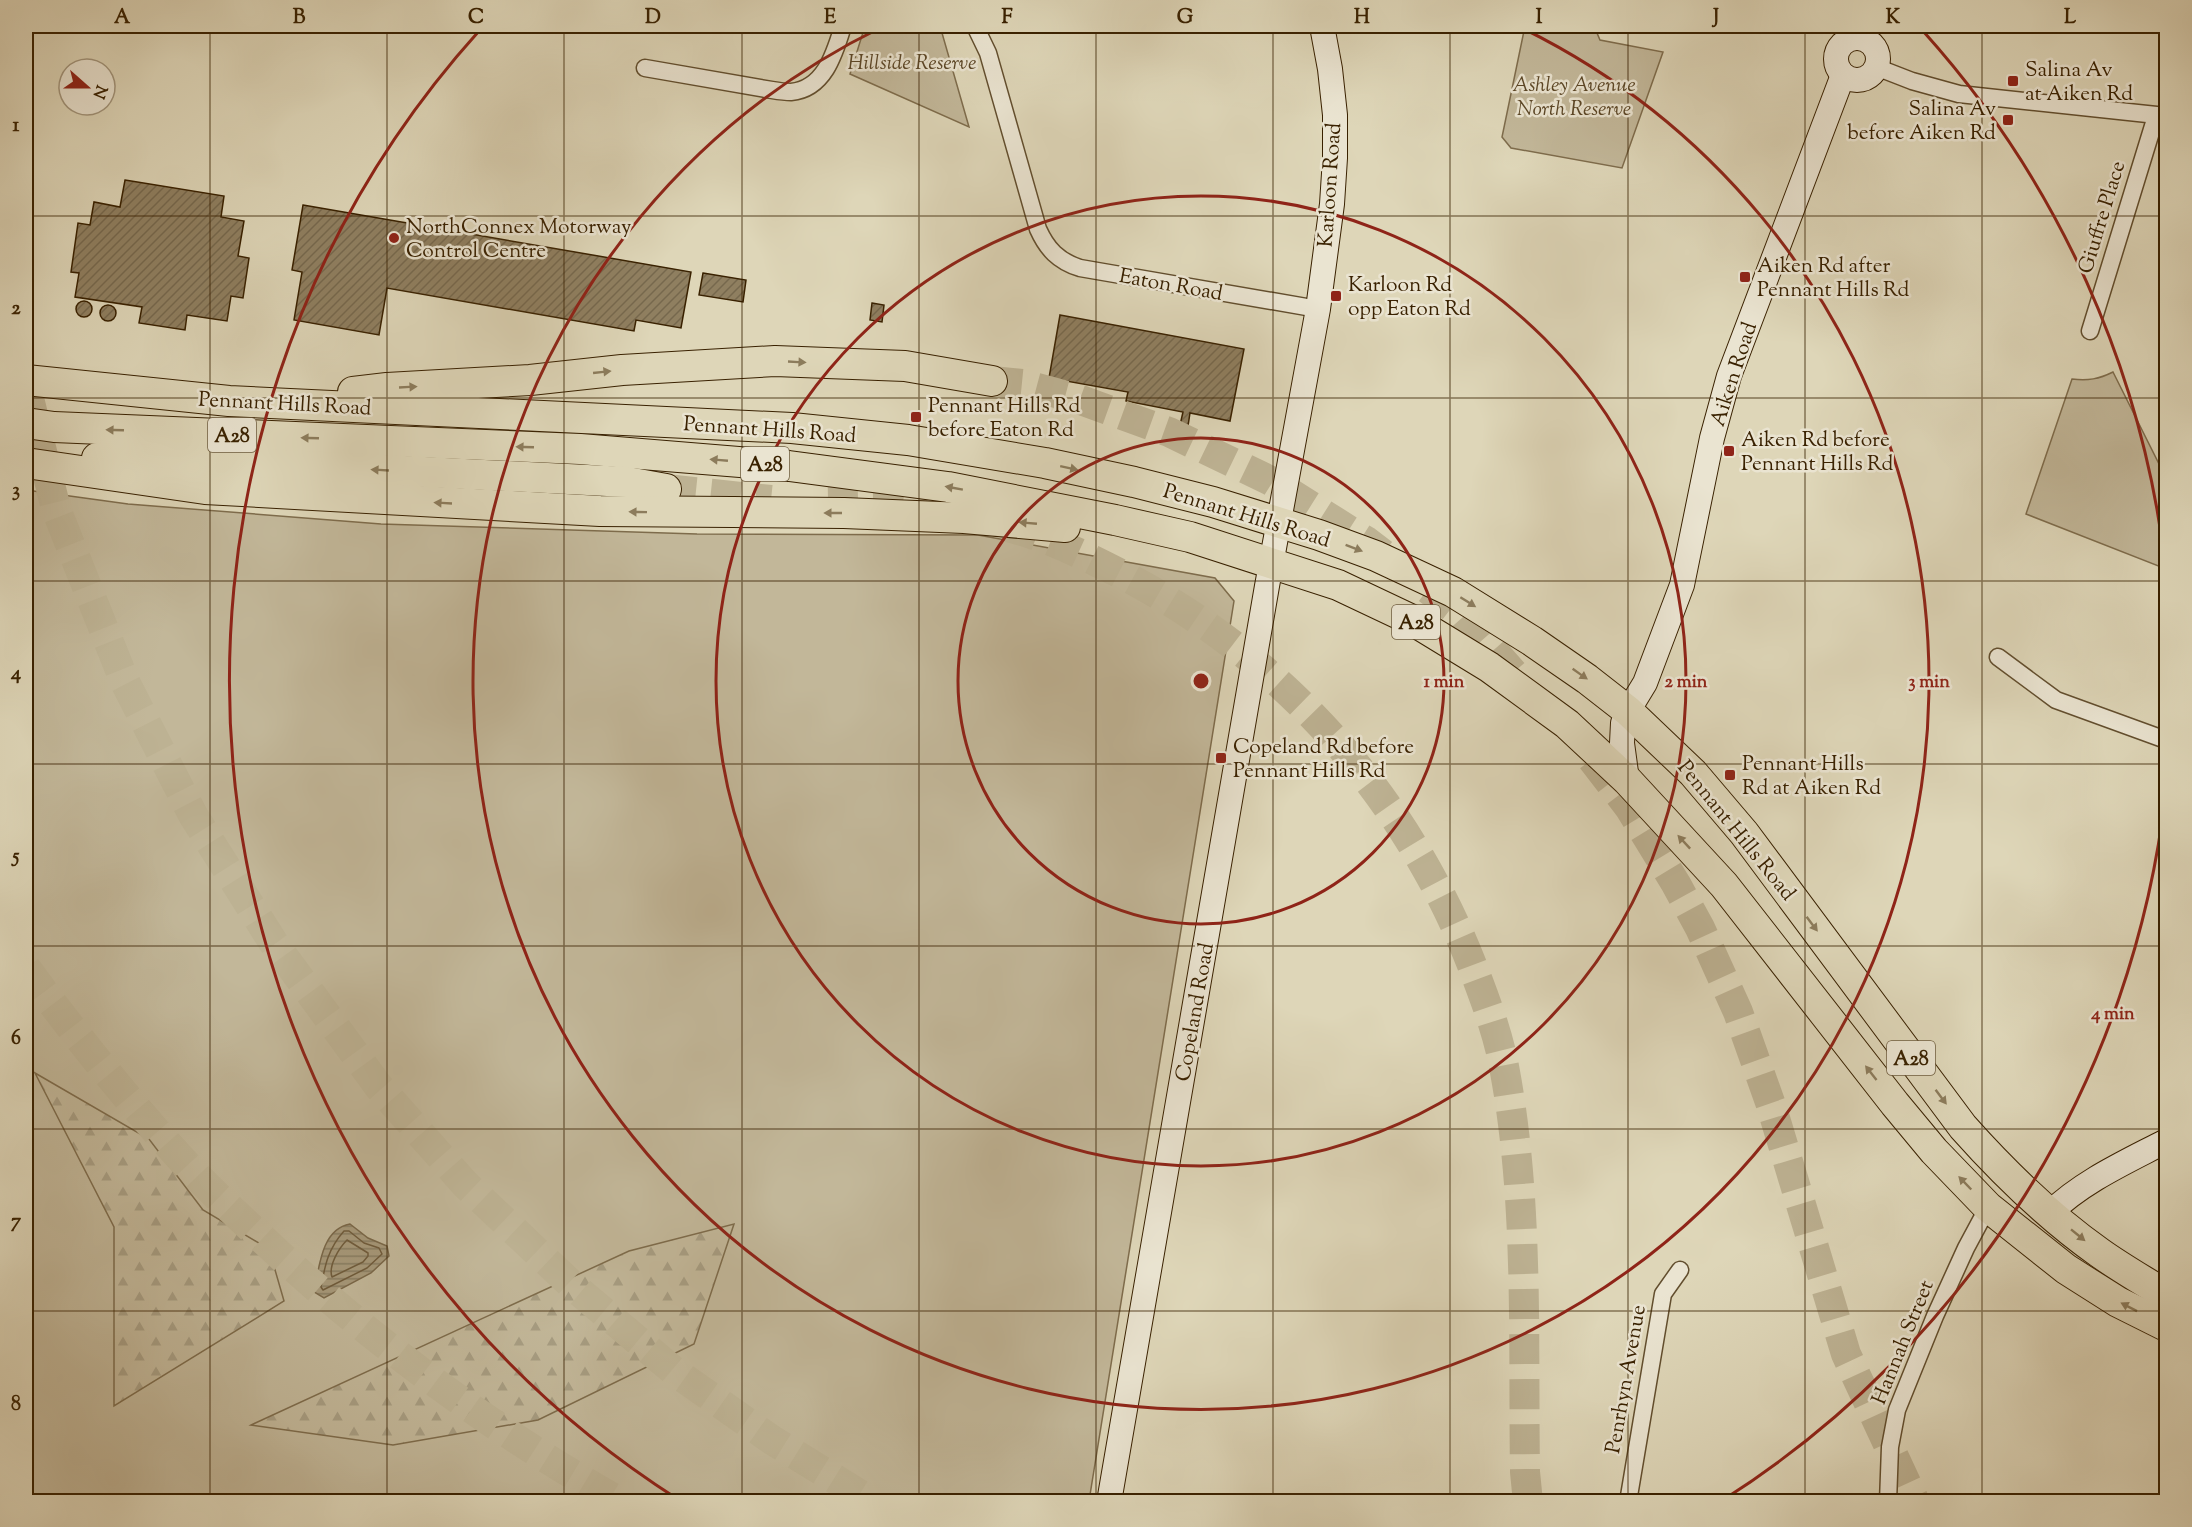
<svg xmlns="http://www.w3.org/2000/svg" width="2192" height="1527" viewBox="0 0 2192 1527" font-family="'Sorts Mill Goudy',serif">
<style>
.green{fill:#c2b799;stroke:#7e6c4c;stroke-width:1.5}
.forest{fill:url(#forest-firs);stroke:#7e6c4c;stroke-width:1.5}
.water{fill:url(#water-rules);stroke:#7a6849;stroke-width:1.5}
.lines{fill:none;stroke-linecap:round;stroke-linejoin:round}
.shore{stroke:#705c3c;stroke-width:1.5}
.building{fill:url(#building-hatch);stroke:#392100;stroke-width:1.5}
.highway-tunnel{stroke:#bdb293;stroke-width:30;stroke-dasharray:30 15;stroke-linecap:butt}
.street-casing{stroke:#624e2e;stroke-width:19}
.secondary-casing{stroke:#392100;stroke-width:26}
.highway-casing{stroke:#392100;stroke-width:32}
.street{stroke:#eae4d1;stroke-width:16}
.secondary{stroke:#eae4d1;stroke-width:24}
.highway{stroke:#ded6b8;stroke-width:30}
.oneway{fill:#8c7c5c}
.grid{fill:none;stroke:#392100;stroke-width:1.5;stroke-opacity:0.55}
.ring{fill:none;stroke:#8f2418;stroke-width:3}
.poi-dot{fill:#8f2418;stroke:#eae4d1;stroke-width:2}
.labels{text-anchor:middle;stroke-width:5;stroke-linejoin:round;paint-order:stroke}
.shield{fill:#eae4d1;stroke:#6e5c3f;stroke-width:1.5}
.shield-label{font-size:20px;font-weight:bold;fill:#392100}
.park-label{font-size:21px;font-style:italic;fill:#5b4626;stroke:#eae4d1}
.poi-label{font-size:21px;fill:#392100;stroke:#eae4d1;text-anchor:start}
.street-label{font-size:21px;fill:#392100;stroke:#eae4d1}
.centre{fill:#8f2418;stroke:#eae4d1;stroke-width:3}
.ring-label{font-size:18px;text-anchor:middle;font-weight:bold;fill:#8f2418;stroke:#eae4d1;stroke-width:5;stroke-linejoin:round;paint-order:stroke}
.neatline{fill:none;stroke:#392100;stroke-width:2}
.grid-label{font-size:20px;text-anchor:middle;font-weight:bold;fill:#392100}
</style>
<defs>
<pattern id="forest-firs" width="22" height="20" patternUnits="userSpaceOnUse" patternTransform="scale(1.5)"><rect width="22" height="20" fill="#c2b799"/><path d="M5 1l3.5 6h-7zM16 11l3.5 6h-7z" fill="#a79d82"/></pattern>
<pattern id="water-rules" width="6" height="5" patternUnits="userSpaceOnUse" patternTransform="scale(1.5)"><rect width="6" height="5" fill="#a69879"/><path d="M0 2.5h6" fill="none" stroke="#887c61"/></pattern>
<pattern id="building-hatch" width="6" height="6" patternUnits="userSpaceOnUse" patternTransform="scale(1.5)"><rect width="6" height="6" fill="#8f7f60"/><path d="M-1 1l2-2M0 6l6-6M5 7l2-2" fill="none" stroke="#76684d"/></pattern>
</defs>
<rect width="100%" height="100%" fill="#ded6b8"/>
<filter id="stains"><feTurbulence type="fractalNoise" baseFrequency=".00333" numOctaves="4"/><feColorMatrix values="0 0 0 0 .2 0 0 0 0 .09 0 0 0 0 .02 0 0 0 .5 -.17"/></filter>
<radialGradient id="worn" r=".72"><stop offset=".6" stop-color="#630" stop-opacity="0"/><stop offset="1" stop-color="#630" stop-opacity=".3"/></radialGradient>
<g class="green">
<polygon points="865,26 940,26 969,127 850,74"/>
<polygon points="1525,26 1594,26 1600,40 1663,52 1622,168 1511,148 1502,137"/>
<path d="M2113 372 2166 478V569L2026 514 2072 379C2088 381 2099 379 2113 372Z"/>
<polygon points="26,490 128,504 381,524 697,534 978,535 1215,578 1234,601 1089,1501 26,1501"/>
</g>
<g class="forest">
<polygon points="35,1073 149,1139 203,1210 269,1249 284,1301 114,1406 114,1227"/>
<polygon points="734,1224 694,1344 538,1420 393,1445 251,1425 629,1251"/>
</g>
<path class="water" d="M350 1224 368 1238 387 1246 389 1256 371 1273 324 1298 314 1292C319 1269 321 1229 350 1224Z"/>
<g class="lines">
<g class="shore">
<path d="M344 1231H349L364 1243 379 1248 382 1254 367 1268 323 1290 321 1287C325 1265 328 1249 344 1231Z"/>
<path d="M347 1240 368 1253V1256L363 1262 332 1277C328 1266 339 1248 347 1240Z"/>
</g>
</g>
<g class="building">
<polygon points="125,180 224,196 221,217 244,221 238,256 249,258 243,298 231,296 227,321 187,315 185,330 139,323 142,307 75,297 79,273 71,272 78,223 90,225 94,202 120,207"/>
<polygon points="303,205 691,272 681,328 636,320 634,331 387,288 379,335 294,320 302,272 292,270"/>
<polygon points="703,273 746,280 743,302 699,295"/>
<circle cx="84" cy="309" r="8"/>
<polygon points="872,303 884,305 882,322 870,320"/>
<circle cx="108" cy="313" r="8"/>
<polygon points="1060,315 1244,349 1230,421 1190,413 1188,426 1180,425 1183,412 1126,401 1128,392 1049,378"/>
</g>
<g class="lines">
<g class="highway-tunnel">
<polyline points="992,381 1022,384 1075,398 1169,432 1271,481 1366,541 1383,554"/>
<polyline points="26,386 56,509 124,680 193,815 273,942 379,1087 465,1184 574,1287 674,1371 772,1440 872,1502"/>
<polyline points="666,489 771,500"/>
<polyline points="828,500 883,499 926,508"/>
<path d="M1008 527C1046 537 1082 554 1117 572 1281 655 1405 794 1472 965 1485 999 1499 1036 1505 1072 1529 1203 1523 1339 1525 1472L1528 1502"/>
<polyline points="1428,589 1462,615 1523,684"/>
<polyline points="1592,759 1629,807 1676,884 1700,928 1738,1012 1771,1105 1846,1354 1915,1502"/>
<path d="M26 968C79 1040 135 1110 196 1175 214 1194 233 1211 252 1229 362 1334 487 1427 620 1502"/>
</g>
<g class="street-casing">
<g id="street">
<path d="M975 26 988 53 1038 229C1047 249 1058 261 1080 268L1318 309"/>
<polyline points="1876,67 1912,81 1959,94 2166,116"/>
<path d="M645 68 772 90C778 91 785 92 791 92 825 89 835 52 843 26"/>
<polyline points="2090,331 2156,116"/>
<polyline points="1998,657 2056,700 2166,740"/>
<polyline points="1628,1502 1663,1294 1680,1270"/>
<polyline points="1888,1502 1890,1447 1897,1410 1935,1316 1966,1248 1988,1207"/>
</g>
</g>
<g class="secondary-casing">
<g id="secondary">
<circle cx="1857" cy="59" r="21"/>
<polyline points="1627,780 1622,743 1623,723 1628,711 1645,683 1682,585 1712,438 1729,376 1843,75"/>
<path d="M2050 1213C2083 1181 2126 1162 2166 1141"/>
<polyline points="1109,1502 1267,586 1318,309 1332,204 1335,158 1335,115 1330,69 1322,26"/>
</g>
</g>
<g class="highway-casing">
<g id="highway">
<path d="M26 380 229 401 792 428 908 440 1045 463 1134 482 1213 502 1319 535 1376 556 1453 592 1532 641 1587 679 1628 711 1693 773 1744 833 1963 1127C2004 1173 2049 1217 2100 1253 2121 1268 2144 1281 2166 1295"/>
<polyline points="353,392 387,388 530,380 622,370 775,361 905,366 992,381"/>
<polyline points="26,423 54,427 580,449 789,466 948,487 1115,520 1190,537 1338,585 1412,620 1489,667 1567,724 1627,780 1724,885 1895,1104 1934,1151 1988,1207 2066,1269 2118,1302 2166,1326"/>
<polyline points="97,458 183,460 627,482 666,489"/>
<polyline points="26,463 205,489 600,511 844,513 964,518 1065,527"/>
</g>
</g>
<use href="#street" class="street"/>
<use href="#secondary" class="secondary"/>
<use href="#highway" class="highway"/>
</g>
<defs><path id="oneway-solid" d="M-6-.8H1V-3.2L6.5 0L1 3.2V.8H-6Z" transform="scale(1.5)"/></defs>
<g class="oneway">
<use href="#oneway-solid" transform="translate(797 362) rotate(3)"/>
<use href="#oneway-solid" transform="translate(602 372) rotate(-6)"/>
<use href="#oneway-solid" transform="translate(408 387) rotate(-3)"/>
<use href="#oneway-solid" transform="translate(115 430) rotate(-178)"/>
<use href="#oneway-solid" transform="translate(310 438) rotate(-178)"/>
<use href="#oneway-solid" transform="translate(525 447) rotate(-178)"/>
<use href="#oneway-solid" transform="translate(719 460) rotate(-175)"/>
<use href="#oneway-solid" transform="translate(1069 468) rotate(12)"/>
<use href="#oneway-solid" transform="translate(380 470) rotate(-177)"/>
<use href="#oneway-solid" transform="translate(954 488) rotate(-170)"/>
<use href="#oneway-solid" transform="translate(443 503) rotate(-177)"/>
<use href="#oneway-solid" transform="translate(638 512) rotate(-179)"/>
<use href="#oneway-solid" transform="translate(833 513) rotate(-180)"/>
<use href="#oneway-solid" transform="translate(1028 523) rotate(-175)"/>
<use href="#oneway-solid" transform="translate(1354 548) rotate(21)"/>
<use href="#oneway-solid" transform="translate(1468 602) rotate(32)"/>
<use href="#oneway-solid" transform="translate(1580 674) rotate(35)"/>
<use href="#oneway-solid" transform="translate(1684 842) rotate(-133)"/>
<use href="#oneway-solid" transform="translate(1812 924) rotate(53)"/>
<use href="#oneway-solid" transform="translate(1871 1073) rotate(-128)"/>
<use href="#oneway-solid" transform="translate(1941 1097) rotate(53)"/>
<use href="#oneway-solid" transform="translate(1965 1183) rotate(-134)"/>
<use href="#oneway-solid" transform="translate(2078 1235) rotate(39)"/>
<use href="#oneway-solid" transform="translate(2129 1307) rotate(-153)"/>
</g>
<path class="grid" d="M210 26V1502M387 26V1502M564 26V1502M742 26V1502M919 26V1502M1096 26V1502M1273 26V1502M1450 26V1502M1628 26V1502M1805 26V1502M1982 26V1502M26 216H2166M26 398H2166M26 581H2166M26 764H2166M26 946H2166M26 1129H2166M26 1311H2166"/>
<g class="ring">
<circle cx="1201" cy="681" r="243"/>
<circle cx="1201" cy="681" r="485"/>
<path d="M1520 27A728 728 0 1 1 882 27"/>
<path d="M2166 791A971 971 0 0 1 1723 1500M679 1500A971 971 0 0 1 479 31M1923 31A971 971 0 0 1 2166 571"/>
</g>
<g class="poi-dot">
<rect x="2007" y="75" width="12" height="12" rx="3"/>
<rect x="2002" y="114" width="12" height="12" rx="3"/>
<circle cx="394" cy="238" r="6"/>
<rect x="1739" y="271" width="12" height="12" rx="3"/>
<rect x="1330" y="290" width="12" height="12" rx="3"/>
<rect x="910" y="411" width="12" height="12" rx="3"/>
<rect x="1723" y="445" width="12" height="12" rx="3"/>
<rect x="1215" y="752" width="12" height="12" rx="3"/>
<rect x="1724" y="769" width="12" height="12" rx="3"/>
</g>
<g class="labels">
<g class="shield">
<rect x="208" y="418" width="48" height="34" rx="4.5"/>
<rect x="741" y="447" width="48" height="34" rx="4.5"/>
<rect x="1392" y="605" width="48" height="34" rx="4.5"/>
<rect x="1887" y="1041" width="48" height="34" rx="4.5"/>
</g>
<g class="shield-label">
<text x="232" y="442">A28</text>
<text x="765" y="471">A28</text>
<text x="1416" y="629">A28</text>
<text x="1911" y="1065">A28</text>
</g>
<g class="park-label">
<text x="912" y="69">Hillside Reserve</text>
<text x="1574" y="91">Ashley Avenue<tspan x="1574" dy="24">North Reserve</tspan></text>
</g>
<g class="poi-label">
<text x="2025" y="76">Salina Av<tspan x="2025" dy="24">at Aiken Rd</tspan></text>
<text x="1996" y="115" text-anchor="end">Salina Av<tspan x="1996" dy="24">before Aiken Rd</tspan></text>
<text x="406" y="233">NorthConnex Motorway<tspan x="406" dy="24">Control Centre</tspan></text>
<text x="1757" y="272">Aiken Rd after<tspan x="1757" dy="24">Pennant Hills Rd</tspan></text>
<text x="1348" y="291">Karloon Rd<tspan x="1348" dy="24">opp Eaton Rd</tspan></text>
<text x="928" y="412">Pennant Hills Rd<tspan x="928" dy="24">before Eaton Rd</tspan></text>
<text x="1741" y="446">Aiken Rd before<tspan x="1741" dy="24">Pennant Hills Rd</tspan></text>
<text x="1233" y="753">Copeland Rd before<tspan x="1233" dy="24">Pennant Hills Rd</tspan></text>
<text x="1742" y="770">Pennant Hills<tspan x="1742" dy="24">Rd at Aiken Rd</tspan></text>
</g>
<g class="street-label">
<text transform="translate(1329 185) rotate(-86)" y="7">Karloon Road</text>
<text transform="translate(2101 217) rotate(-73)" y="7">Giuffre Place</text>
<text transform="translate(1171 284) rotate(10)" y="7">Eaton Road</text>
<text transform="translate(1733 374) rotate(-72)" y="7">Aiken Road</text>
<text transform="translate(285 403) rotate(3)" y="7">Pennant Hills Road</text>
<text transform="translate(770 429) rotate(4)" y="7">Pennant Hills Road</text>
<text transform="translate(1247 515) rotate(17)" y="7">Pennant Hills Road</text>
<text transform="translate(1737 830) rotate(51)" y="7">Pennant Hills Road</text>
<text transform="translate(1194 1012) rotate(-80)" y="7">Copeland Road</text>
<text transform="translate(1902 1342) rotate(-68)" y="7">Hannah Street</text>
<text transform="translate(1625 1379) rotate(-80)" y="7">Penrhyn Avenue</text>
</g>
</g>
<circle cx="1201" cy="681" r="9" class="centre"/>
<g class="ring-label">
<text x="1444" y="687">1 min</text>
<text x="1686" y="687">2 min</text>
<text x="1929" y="687">3 min</text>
<text x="2113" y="1019">4 min</text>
</g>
<rect width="2192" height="1527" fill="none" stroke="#ded6b8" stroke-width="66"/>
<g transform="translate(87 87) rotate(111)"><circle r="28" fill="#eae4d1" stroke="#a3967d" stroke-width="1.5"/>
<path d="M0-4.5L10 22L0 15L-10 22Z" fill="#8f2418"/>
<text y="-9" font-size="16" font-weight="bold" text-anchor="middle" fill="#392100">N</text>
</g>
<rect x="33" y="33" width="2126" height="1461" class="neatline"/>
<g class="grid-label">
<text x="122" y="23">A</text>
<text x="299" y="23">B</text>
<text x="476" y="23">C</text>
<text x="653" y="23">D</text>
<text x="830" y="23">E</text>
<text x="1007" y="23">F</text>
<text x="1185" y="23">G</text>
<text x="1362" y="23">H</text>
<text x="1539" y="23">I</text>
<text x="1716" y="23">J</text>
<text x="1893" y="23">K</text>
<text x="2070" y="23">L</text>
<text x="16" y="131">1</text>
<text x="16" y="314">2</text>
<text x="16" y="496">3</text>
<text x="16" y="679">4</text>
<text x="16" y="862">5</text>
<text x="16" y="1044">6</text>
<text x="16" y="1227">7</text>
<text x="16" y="1410">8</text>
</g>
<rect width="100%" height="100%" filter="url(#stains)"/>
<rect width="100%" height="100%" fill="url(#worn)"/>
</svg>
